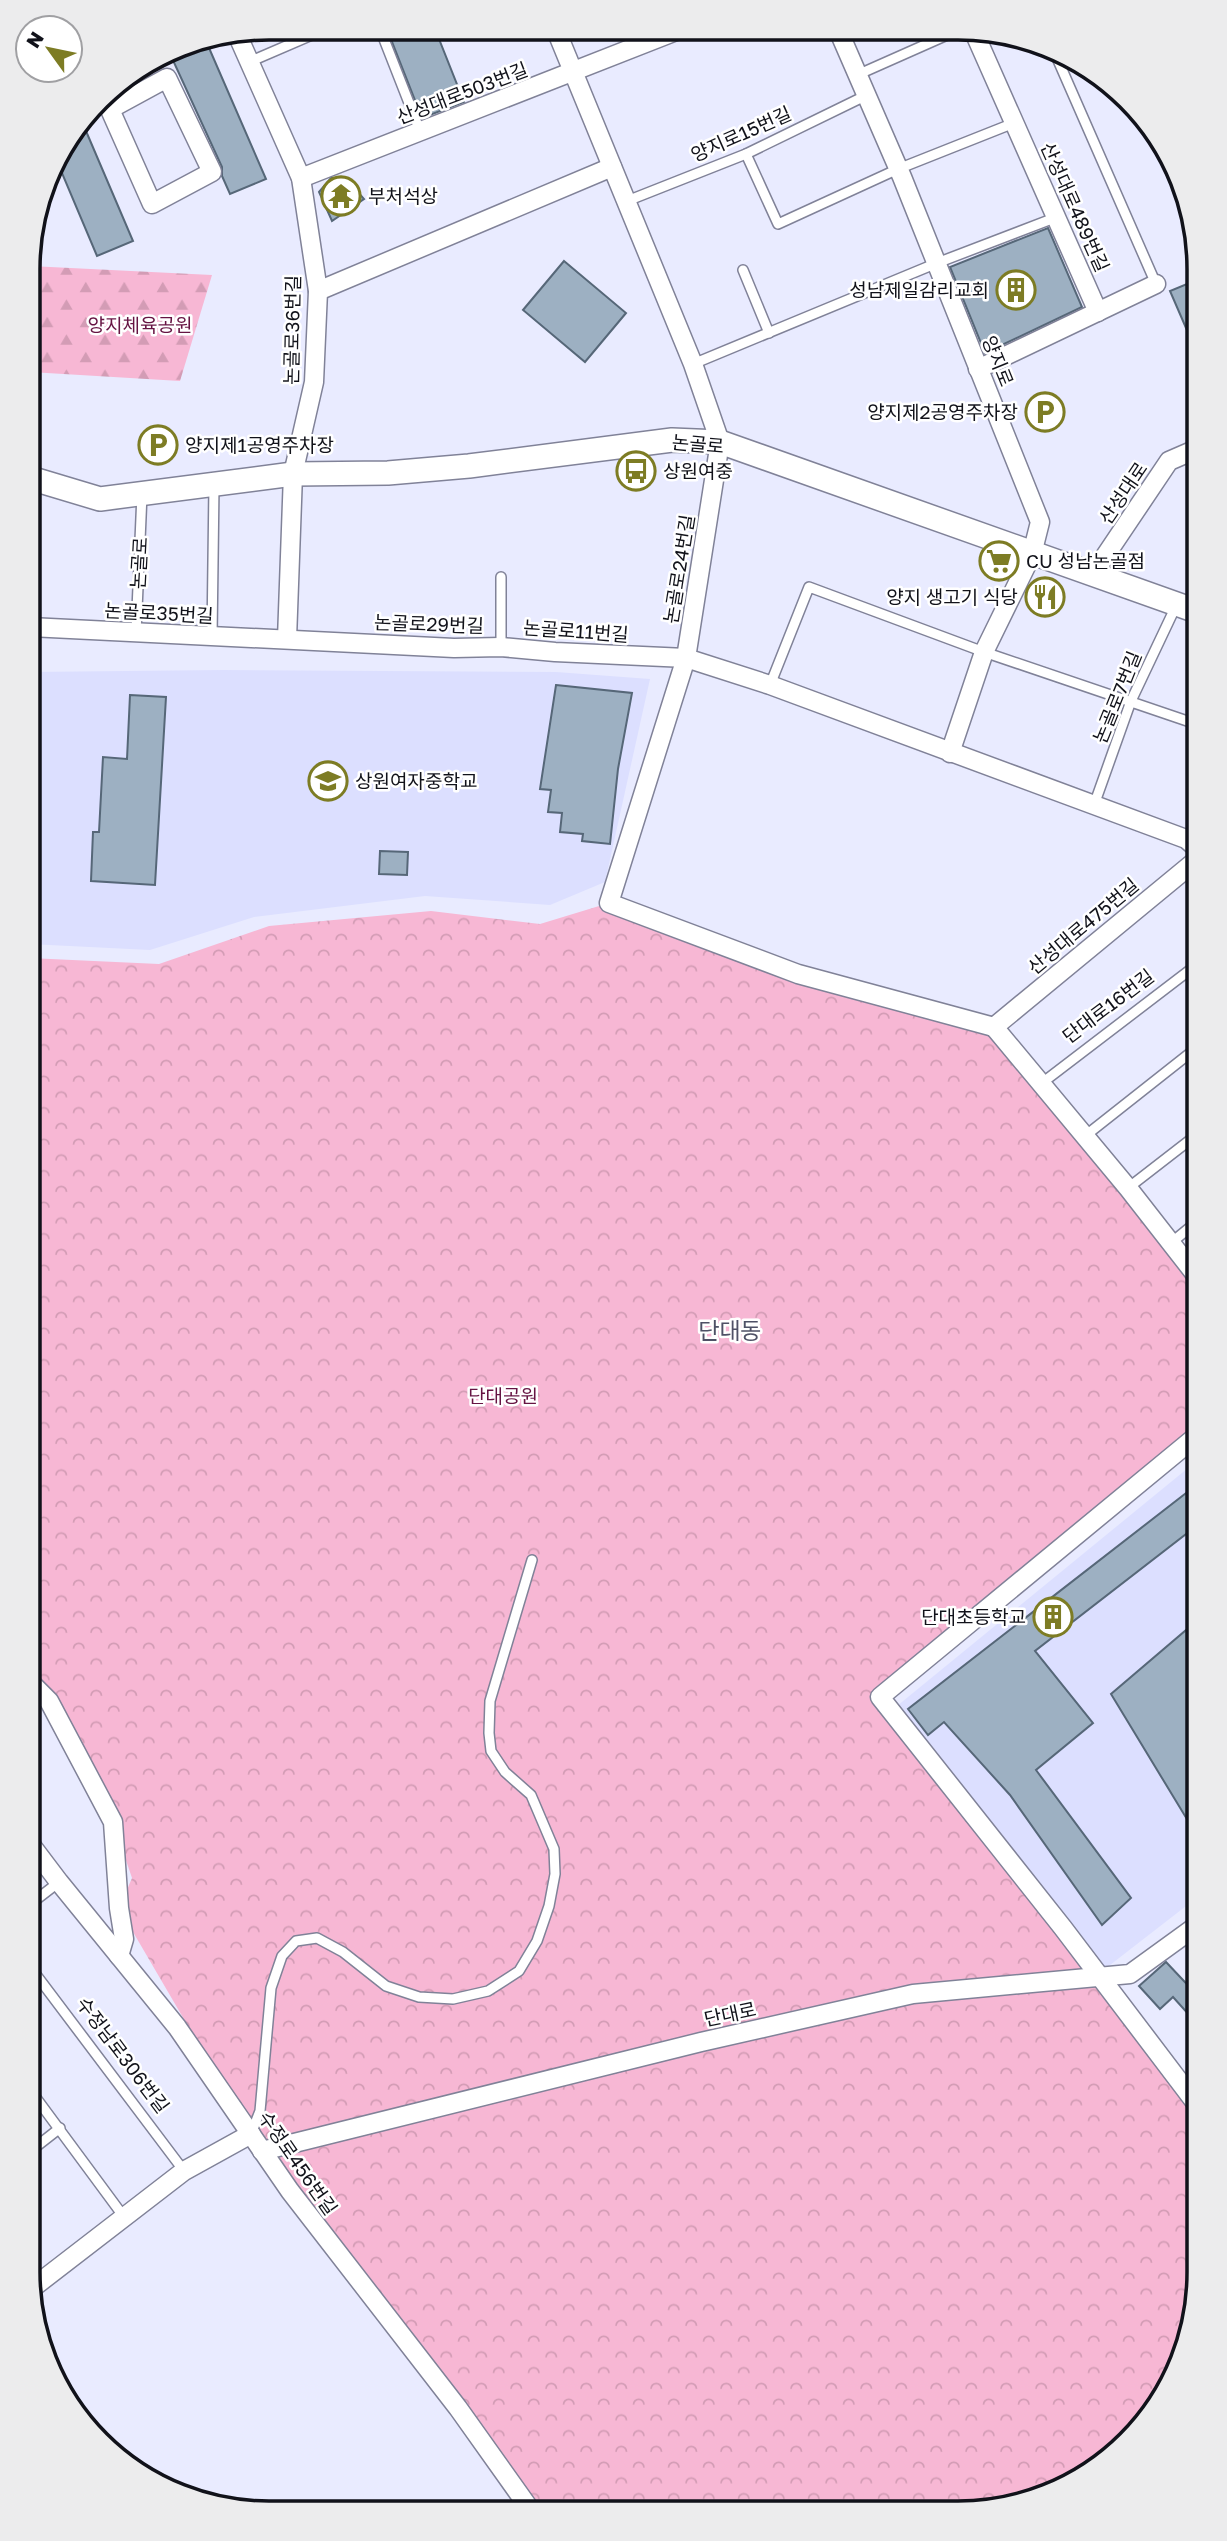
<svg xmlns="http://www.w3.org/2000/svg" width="1227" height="2541" viewBox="0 0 1227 2541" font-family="'Golos Text','Noto Sans KR',sans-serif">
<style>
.built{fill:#dcdfff}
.forest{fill:url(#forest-firs)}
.park{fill:url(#park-crowns)}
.building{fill:#9db0c2;stroke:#566778;stroke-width:2}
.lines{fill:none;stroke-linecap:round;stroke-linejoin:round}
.service-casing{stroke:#808298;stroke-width:12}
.minor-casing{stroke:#808298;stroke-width:21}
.tertiary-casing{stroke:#808298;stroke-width:26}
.service{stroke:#fff;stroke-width:9}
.minor{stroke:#fff;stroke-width:18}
.tertiary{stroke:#fff;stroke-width:23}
.labels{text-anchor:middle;stroke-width:5;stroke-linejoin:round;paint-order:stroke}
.street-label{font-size:19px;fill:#11121a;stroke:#fff}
.poi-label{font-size:19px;fill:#11121a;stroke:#fff;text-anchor:start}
.park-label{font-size:19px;fill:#661443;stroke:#fff}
.quarter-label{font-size:23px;fill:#4f5166;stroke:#fff}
.rim{fill:none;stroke:#11121a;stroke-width:3.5}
</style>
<defs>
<pattern id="forest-firs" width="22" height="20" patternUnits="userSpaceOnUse" patternTransform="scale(1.75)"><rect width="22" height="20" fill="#f7b7d4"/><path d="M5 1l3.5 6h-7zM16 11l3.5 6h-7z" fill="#d39cb5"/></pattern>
<pattern id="park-crowns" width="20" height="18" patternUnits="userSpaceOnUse" patternTransform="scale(1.75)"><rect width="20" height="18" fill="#f7b7d4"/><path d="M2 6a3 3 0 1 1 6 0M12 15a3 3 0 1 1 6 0" fill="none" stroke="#d39cb5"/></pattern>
</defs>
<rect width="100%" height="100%" fill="#e9ebff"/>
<g class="built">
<polygon points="223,670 556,672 650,679 605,882 550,905 425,896 254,917 150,950 29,944 30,672"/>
<polygon points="1199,1459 1199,1896 1101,1972 897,1706"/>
</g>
<polygon class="forest" points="30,266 212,275 180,381 30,372"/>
<polygon class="park" points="609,903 798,974 994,1027 1075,1124 1199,1295 1199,1423 870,1695 1063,1928 1101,1978 1198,2120 1198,2288 1181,2364 1149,2419 1092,2472 1035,2500 957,2513 532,2512 251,2134 119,1908 132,1878 113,1822 29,1681 29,958 159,964 269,926 431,911 540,924"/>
<g class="building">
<polygon points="387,29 435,29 464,102 422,118"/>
<polygon points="206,41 266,179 230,194 222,176 222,167 171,56"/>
<polygon points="83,124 133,241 97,256 56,159"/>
<polygon points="331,178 346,178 364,199 332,221 319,192"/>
<polygon points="1048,228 1082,307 985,353 950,267"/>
<polygon points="564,261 626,313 585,362 523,310"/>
<polygon points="1199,279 1199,358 1170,291"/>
<polygon points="556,685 632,693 618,769 610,844 582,841 583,834 560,832 562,813 548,812 551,790 540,789"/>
<polygon points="130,695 166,697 155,885 91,881 93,832 99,832 103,757 127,759"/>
<polygon points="380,851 408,852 407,875 379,874"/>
<polygon points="1199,1483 1199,1524 1035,1651 1093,1723 1036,1770 1131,1898 1102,1925 1010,1795 944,1722 928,1735 908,1709"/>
<polygon points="1199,1619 1199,1839 1111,1694"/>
<polygon points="1166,1962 1199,1997 1199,2026 1173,1997 1160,2009 1139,1986"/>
</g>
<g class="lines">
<g class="service-casing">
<g id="service">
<polyline points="380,29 420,131"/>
<polyline points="1057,58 1156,284"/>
<polyline points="249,62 328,28"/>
<polyline points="857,75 954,32"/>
<polyline points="746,154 778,224 898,169 1014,123"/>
<polyline points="627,201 746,154 867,95"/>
<polyline points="743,270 769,333"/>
<polyline points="693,364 937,263 1057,217"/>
<polyline points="136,633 142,494"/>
<polyline points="212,637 214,485"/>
<polyline points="501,647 501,577"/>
<polyline points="770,685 809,587 984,652 1199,725"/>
<polyline points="1094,805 1131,701 1176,606"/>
<polyline points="1042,1083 1199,963"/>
<polyline points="1085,1136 1199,1046"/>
<polyline points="1128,1188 1199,1133"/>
<polyline points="1171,1243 1199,1220"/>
<polyline points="28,1906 59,1882"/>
<polyline points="28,1964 184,2171"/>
<polyline points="28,2087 124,2217"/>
<polyline points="251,2134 260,2111 271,1988 282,1956 296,1941 317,1938 343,1952 386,1986 419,1997 453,1999 488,1991 519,1971 537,1941 549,1906 555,1874 554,1849 531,1795 505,1772 491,1751 489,1733 490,1701 532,1560"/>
<polyline points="28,2153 60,2128"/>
<polyline points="28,2267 39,2283"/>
</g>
</g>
<g class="minor-casing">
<g id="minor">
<polyline points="556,30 693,364 720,442 686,658 609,903 798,974 994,1027"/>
<polyline points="839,32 902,177 1040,522 1032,554 984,652 950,753"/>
<polyline points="974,32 1098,312"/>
<polyline points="237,34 301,178 318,291 314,382 293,474 287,639"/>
<polyline points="104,96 152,204 212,172 167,78 110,109"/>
<polyline points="301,178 676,31"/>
<polyline points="318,291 612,167"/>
<polyline points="978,369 1156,284"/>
<polyline points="1093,574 1169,461 1199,448"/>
<polyline points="30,627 454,648 501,647 555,652 686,658 770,685 1186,839 1199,850"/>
<polyline points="994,1027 1128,1188 1199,1279"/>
<polyline points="994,1027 1199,858"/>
<polyline points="29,1681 49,1701 113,1822 119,1908 124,1939 119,1956"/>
<polyline points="28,1841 59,1882 177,2027 290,2191 458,2408 532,2512"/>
<polyline points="1198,2106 1063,1928 880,1697 1199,1434"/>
<polyline points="262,2151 701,2042 913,1994 1130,1974 1199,1924"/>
<polyline points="31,2289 184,2171 251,2134"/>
</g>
</g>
<g class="tertiary-casing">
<polyline id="tertiary" points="30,478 100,499 293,474 388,473 469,466 672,440 720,442 1199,612"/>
</g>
<use href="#service" class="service"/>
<use href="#minor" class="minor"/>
<use href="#tertiary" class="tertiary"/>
</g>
<defs>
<g id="temple-ring" transform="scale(2.0125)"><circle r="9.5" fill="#fff" stroke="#7d7c24" stroke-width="1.5"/><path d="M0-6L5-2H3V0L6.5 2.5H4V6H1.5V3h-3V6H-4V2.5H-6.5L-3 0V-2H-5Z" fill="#7d7c24"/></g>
<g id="building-ring" transform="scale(2.0125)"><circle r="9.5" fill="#fff" stroke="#7d7c24" stroke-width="1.5"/><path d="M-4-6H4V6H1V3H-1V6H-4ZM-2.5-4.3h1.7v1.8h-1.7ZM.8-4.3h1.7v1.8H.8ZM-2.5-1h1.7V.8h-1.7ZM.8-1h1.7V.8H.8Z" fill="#7d7c24"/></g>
<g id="parking-ring" transform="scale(2.0125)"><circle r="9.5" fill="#fff" stroke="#7d7c24" stroke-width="1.5"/><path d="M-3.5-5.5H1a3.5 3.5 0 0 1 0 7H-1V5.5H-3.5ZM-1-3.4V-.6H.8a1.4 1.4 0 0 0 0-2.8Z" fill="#7d7c24"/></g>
<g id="bus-ring" transform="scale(2.0125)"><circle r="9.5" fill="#fff" stroke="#7d7c24" stroke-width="1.5"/><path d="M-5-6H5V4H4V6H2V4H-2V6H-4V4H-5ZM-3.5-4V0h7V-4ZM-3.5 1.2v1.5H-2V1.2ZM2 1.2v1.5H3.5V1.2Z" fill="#7d7c24"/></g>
<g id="supermarket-ring" transform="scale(2.0125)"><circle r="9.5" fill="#fff" stroke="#7d7c24" stroke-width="1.5"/><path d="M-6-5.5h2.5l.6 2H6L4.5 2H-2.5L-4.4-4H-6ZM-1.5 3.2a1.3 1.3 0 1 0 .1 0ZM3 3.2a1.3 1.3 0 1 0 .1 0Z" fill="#7d7c24"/></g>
<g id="restaurant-ring" transform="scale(2.0125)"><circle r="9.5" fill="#fff" stroke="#7d7c24" stroke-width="1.5"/><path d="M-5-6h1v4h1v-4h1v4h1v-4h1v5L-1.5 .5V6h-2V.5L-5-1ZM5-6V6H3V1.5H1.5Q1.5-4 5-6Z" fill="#7d7c24"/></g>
<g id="school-ring" transform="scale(2.0125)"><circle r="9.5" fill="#fff" stroke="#7d7c24" stroke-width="1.5"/><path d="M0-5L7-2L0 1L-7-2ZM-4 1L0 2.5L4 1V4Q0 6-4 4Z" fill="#7d7c24"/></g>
</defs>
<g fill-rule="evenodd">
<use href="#temple-ring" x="341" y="196"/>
<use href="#building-ring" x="1016" y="290"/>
<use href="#parking-ring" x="1045" y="412"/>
<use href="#parking-ring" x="158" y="445"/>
<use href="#bus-ring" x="636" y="471"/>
<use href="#supermarket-ring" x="999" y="561"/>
<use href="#restaurant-ring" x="1045" y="597"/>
<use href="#school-ring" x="328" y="781"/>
<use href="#building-ring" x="1053" y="1617"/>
</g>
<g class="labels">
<g class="street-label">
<text transform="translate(462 93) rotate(-21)" y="7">산성대로503번길</text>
<text transform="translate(741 134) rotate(-24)" y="7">양지로15번길</text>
<text transform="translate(1075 207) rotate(66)" y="7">산성대로489번길</text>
<text transform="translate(292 330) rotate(-89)" y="7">논골로36번길</text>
<text transform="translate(998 361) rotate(68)" y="7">양지로</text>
<text transform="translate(698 444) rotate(5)" y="7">논골로</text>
<text transform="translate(1123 493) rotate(-56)" y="7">산성대로</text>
<text transform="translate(139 563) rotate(-87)" y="7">논골로</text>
<text transform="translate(679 569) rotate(-81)" y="7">논골로24번길</text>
<text transform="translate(159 613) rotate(3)" y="7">논골로35번길</text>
<text transform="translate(429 624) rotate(2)" y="7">논골로29번길</text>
<text transform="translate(576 631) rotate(4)" y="7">논골로11번길</text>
<text transform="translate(1117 697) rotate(-68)" y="7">논골로7번길</text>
<text transform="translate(1083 926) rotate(-40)" y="7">산성대로475번길</text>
<text transform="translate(1108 1006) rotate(-37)" y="7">단대로16번길</text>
<text transform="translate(730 2014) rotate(-12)" y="7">단대로</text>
<text transform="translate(123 2055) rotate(53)" y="7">수정남로306번길</text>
<text transform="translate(298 2163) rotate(55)" y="7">수정로456번길</text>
</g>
<g class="poi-label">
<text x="368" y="203">부처석상</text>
<text x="989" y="297" text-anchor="end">성남제일감리교회</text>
<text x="1018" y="419" text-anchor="end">양지제2공영주차장</text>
<text x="185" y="452">양지제1공영주차장</text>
<text x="663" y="478">상원여중</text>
<text x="1026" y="568">CU 성남논골점</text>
<text x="1018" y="604" text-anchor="end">양지 생고기 식당</text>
<text x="355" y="788">상원여자중학교</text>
<text x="1026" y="1624" text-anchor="end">단대초등학교</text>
</g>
<g class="park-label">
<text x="140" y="332">양지체육공원</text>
<text x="503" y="1403">단대공원</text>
</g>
<g class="quarter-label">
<text x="730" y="1339">단대동</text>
</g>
</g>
<path d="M0 0H1227V2541H0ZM269 40H958A229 229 0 0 1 1187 269V2272A229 229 0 0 1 958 2501H269A229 229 0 0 1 40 2272V269A229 229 0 0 1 269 40Z" fill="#ececed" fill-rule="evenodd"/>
<path class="rim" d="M269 40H958A229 229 0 0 1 1187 269V2272A229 229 0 0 1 958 2501H269A229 229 0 0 1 40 2272V269A229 229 0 0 1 269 40Z"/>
<g transform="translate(49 49) rotate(303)"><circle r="33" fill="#ffffff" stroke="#a0a0a3" stroke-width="2"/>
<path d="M0-5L12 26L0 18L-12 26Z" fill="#7d7c24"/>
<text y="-10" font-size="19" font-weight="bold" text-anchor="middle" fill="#11121a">N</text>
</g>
</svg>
